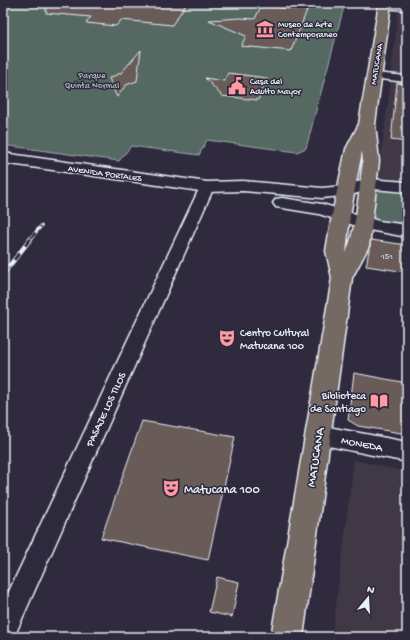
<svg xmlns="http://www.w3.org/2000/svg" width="410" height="640" viewBox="0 0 410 640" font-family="'Gochi Hand',sans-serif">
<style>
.built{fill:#403945}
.green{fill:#546862;stroke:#9eacad}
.building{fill:#695b58;stroke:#e8f1f8}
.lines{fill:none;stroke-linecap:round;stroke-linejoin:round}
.minor-casing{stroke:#e8f1f8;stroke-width:3}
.tertiary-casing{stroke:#e8f1f8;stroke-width:3}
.secondary-casing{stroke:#e8f1f8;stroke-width:3}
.primary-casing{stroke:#e8f1f8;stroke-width:3}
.minor{fill:#2f2a3d;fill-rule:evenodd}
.tertiary{fill:#2f2a3d;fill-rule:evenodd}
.secondary{fill:#2f2a3d;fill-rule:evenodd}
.primary{fill:#756964;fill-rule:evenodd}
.rail-far1-casing{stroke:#e8f1f8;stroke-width:3.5}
.rail-casing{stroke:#e8f1f8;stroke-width:4.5}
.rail-far1{stroke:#2f2a3d;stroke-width:2.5;stroke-dasharray:7;stroke-linecap:butt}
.rail{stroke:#2f2a3d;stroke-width:3;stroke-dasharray:9;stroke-linecap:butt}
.labels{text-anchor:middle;stroke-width:3;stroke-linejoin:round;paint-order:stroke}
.far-poi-label{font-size:9px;fill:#e8f1f8;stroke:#2f2a3d;text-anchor:start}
.far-street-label{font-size:9px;fill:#e8f1f8;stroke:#2f2a3d}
.far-park-label{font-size:9px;fill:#adbabc;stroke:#2f2a3d}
.number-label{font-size:9px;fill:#c8ccd0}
.poi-label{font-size:11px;fill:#e8f1f8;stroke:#2f2a3d;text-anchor:start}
.street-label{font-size:11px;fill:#e8f1f8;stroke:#2f2a3d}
.near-street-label{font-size:13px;fill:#e8f1f8;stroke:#2f2a3d}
.near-poi-label{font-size:13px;fill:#e8f1f8;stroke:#2f2a3d;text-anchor:start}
</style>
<rect width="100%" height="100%" fill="#2f2a3d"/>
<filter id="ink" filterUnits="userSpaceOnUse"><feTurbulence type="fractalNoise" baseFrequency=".025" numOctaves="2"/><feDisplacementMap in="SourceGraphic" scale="8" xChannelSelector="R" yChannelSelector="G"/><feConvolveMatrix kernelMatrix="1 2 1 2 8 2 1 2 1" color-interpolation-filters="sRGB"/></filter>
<g filter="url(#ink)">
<g class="built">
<polygon points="407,10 407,76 391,75 398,12"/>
<polygon points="391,81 407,82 407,185 387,182 378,177"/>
<polygon points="354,460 407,472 407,637 332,637"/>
</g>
<g class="green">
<polygon points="3,3 345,3 306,148 297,152 207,140 199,155 131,146 119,161 3,145"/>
<polygon points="378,189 407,191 407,230 372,221 375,191"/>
</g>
<g class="building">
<polygon points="46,3 187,3 172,25 121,20 116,26 86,23 91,17 46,13"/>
<polygon points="261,6 307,10 291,51 241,46 246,36 209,20 241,18 255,19"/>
<polygon points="141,50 137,81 126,85 117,97 113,89 107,91 112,85 109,78 121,73"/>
<polygon points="228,73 267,78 258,100 222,96 205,78 224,81"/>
<polygon points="397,83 407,84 407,142 391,140"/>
<polygon points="371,240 407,245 407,272 366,266"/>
<polygon points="354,373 407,383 407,434 358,426 348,420"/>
<polygon points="142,421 235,437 208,560 101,538"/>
<polygon points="217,577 239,582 232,617 209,612"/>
</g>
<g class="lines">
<g class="minor-casing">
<g id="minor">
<polygon points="374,73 407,76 407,82 370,78 369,76 370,74"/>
<polygon points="207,183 212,184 214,187 14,637 3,637 3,604 200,187 202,184"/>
</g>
</g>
<g class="tertiary-casing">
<g id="tertiary">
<polygon points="384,3 407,4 407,10 381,8 379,6"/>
<polygon points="368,179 407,182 407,192 362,188 360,184 362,180"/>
<polygon points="318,425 407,442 407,462 309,442 306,435 309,428"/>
</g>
</g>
<g class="secondary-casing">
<g id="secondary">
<polygon points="3,153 207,182 243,181 322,188 343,186 368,179 374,180 377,184 374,188 351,195 322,198 243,191 207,192 3,163"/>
<polygon points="282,198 322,204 379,221 407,225 407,237 369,230 319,214 276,207 273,203 276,199"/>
</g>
</g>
<g class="primary-casing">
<path id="primary" d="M379 3H391L375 124 379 161 372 222 369 246 352 278 303 637H271L332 278 326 251 332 215 346 149 359 124ZM362 151 363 161C359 189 357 228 346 253L350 215Z"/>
</g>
<use href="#minor" class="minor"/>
<use href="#tertiary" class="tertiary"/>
<use href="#secondary" class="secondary"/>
<use href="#primary" class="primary"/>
<g class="rail-far1-casing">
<polyline id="rail-far1" points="31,238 41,226"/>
</g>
<g class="rail-casing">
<polyline id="rail" points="3,274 32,237"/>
</g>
<use href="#rail-far1" class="rail-far1"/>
<use href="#rail" class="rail"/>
</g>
</g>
<defs>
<g id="museum-bare" transform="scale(1.38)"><path d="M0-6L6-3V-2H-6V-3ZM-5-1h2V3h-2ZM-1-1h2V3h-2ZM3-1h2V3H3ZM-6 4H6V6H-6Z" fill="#ff9aa2" stroke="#2f2a3d" stroke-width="2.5" paint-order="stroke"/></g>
<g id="civic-bare" transform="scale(1.38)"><path d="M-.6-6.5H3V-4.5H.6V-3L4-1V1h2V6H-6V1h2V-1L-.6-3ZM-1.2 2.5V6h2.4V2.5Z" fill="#ff9aa2" stroke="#2f2a3d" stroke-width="2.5" paint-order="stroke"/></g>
<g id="theatre-bare" transform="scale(1.38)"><path d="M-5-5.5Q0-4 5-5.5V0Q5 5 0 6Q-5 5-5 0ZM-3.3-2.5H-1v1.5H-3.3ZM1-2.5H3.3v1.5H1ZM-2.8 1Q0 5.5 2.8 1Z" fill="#ff9aa2" stroke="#2f2a3d" stroke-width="2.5" paint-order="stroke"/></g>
<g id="library-bare" transform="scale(1.38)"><path d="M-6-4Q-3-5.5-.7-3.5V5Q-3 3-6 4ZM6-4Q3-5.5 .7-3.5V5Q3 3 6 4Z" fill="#ff9aa2" stroke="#2f2a3d" stroke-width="2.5" paint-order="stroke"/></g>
</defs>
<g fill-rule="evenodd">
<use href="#museum-bare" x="265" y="29"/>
<use href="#civic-bare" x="237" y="86"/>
<use href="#theatre-bare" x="227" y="338"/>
<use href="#library-bare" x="379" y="401"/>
<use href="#theatre-bare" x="171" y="488"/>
</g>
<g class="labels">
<g class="far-poi-label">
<text x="278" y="27">Museo de Arte<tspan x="278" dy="10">Contemporaneo</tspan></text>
<text x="250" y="84">Casa del<tspan x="250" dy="10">Adulto Mayor</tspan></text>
</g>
<g class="far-street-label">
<text transform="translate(376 64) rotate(-81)" y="3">MATUCANA</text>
<text transform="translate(105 173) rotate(8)" y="3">AVENIDA PORTALES</text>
</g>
<g class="far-park-label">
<text x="92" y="78">Parque<tspan x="92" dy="10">Quinta Normal</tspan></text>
</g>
<g class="number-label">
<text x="387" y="259">151</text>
</g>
<g class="poi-label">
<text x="240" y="336">Centro Cultural<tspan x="240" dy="13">Matucana 100</tspan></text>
<text x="366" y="399" text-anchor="end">Biblioteca<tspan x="366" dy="13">de Santiago</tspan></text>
</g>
<g class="street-label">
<text transform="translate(105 409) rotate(-65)" y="4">PASAJE LOS TILOS</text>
<text transform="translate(362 443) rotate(11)" y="4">MONEDA</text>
</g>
<g class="near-street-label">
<text transform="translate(314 457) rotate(-81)" y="5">MATUCANA</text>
</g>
<g class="near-poi-label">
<text x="184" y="493">Matucana 100</text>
</g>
</g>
<rect width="410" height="640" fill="none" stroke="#2f2a3d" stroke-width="16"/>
<rect x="8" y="8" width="394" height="624" fill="none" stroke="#e8f1f8" stroke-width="1.5" filter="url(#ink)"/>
<g transform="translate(368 598) rotate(18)" stroke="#2f2a3d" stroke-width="3" paint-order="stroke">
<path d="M0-3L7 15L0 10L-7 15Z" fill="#e8f1f8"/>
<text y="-6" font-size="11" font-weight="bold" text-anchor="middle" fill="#e8f1f8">N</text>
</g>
</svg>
